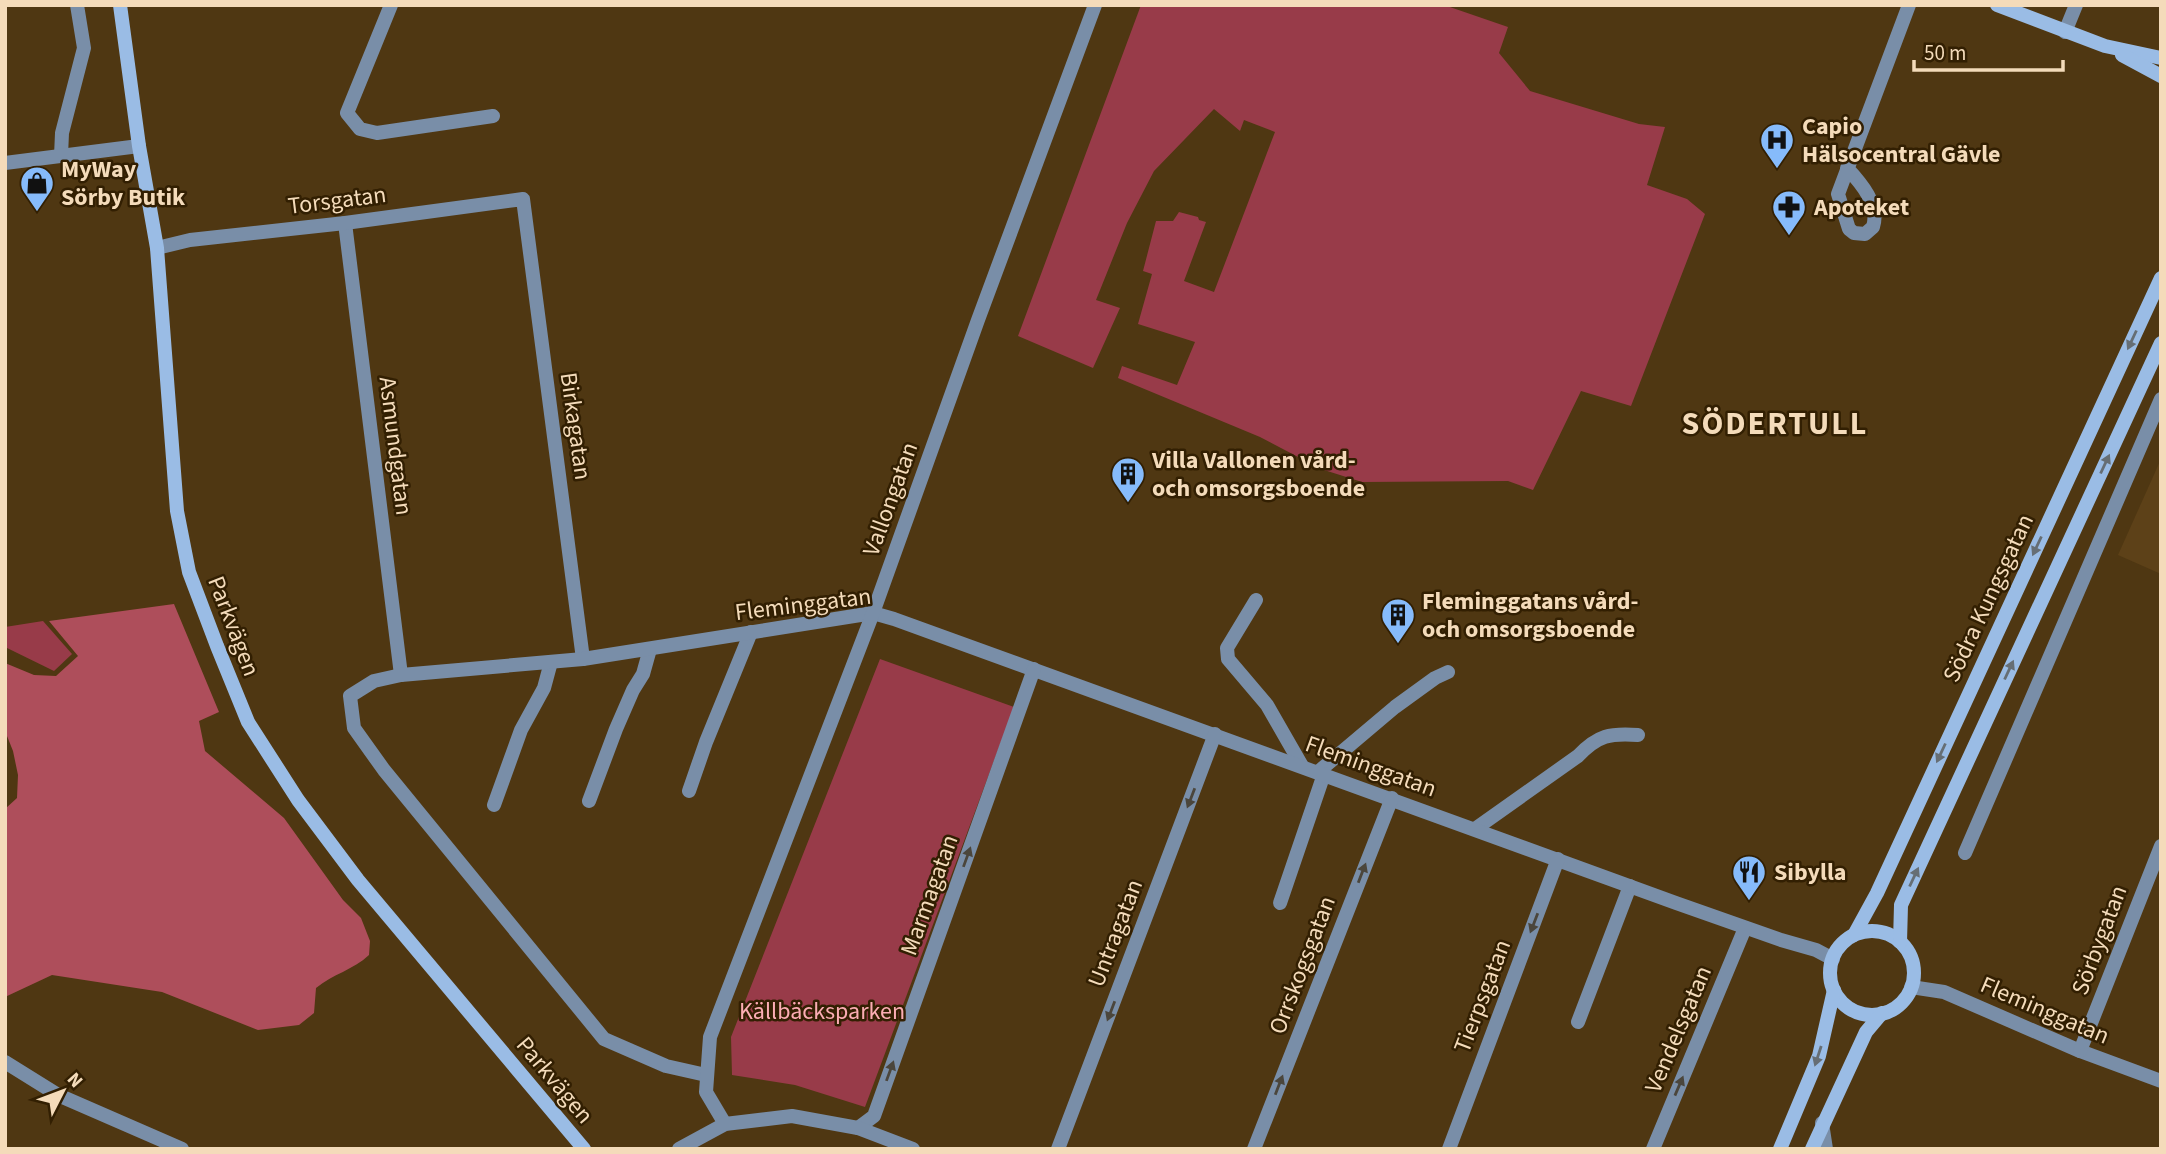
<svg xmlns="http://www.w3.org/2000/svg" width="2166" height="1154" viewBox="0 0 2166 1154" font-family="'Source Sans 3',sans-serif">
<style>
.built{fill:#5d4118}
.green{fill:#983b49}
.forest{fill:#ae4e5b}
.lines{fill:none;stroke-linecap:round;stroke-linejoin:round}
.street{stroke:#798ea8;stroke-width:14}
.secondary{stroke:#9abce5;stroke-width:14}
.oneway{fill:#666e74}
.oneway2{fill:#4b463c}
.labels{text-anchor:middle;stroke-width:5;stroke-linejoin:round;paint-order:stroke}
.poi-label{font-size:24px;font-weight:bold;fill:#f4dbba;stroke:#321f02;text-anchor:start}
.street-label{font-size:24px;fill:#f4dbba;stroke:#321f02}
.park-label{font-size:24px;fill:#fcadb4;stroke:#321f02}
.district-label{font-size:32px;font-weight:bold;letter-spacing:2px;fill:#f4dbba;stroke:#321f02}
</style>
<rect width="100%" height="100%" fill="#4f3712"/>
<polygon class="built" points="2161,459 2161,574 2118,555"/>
<g class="green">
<polygon points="1141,5 1444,5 1508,27 1499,53 1530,91 1639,124 1665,127 1647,185 1687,199 1705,214 1631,406 1581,391 1533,490 1508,481 1362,482 1321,469 1260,437 1118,378 1122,366 1177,385 1195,342 1138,324 1152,274 1143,271 1156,221 1173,221 1179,212 1198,217 1199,220 1206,222 1184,281 1214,292 1275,132 1244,120 1240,131 1214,109 1154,171 1127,223 1096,300 1120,308 1093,368 1018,336"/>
<polygon points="43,621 72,654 54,671 5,647 5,627"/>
<polygon points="880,659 1014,707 865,1107 795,1085 732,1075 731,1037"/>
</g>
<path class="forest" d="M174 604 219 712 199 721 205 751 284 818 343 900 361 918 370 941 369 955C353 970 333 974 316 988L314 1013 299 1025 258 1030 162 992 52 975 5 997V809L17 798 18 775 13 751 5 731V663L34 675 56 676 78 656 49 621Z"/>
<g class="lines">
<g class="street">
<polyline points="391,5 347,113 360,129 377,133 493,116"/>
<polyline points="2065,32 2076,5"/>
<polyline points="61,156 62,133 84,48 77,5"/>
<polyline points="5,163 139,146"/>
<path d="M1847 168C1861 183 1880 205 1873 227L1865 234 1854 233 1849 229 1838 194 1909 5"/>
<polyline points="345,223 401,675"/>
<polyline points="157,248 190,240 345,223 523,199 583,659"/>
<polyline points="1256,600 1227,648 1228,659 1267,705 1302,766"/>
<polyline points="1318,772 1395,707 1435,678 1448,672"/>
<polyline points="689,791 706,742 751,632"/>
<polyline points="589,801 616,729 633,690 643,674 650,649"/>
<polyline points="494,805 521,730 544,688 551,662"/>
<path d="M1475 829 1578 756C1598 735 1610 733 1638 735"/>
<polyline points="1965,853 2161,399"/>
<polyline points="1280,903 1324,774"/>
<polyline points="1911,987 1944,992 2080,1051 2161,1081"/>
<polyline points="1578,1022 1630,886"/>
<polyline points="2080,1051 2161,846"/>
<polyline points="5,1062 58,1095 182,1149"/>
<polyline points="706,1075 666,1066 604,1039 384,770 354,728 350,696 374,681 401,675 583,659 873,613 894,619 1676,903 1781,940 1816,950 1833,959"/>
<polyline points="1822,1123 1826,1149"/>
<polyline points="725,1124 706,1092 710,1037 873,613 978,320 1095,5"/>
<polyline points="858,1128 874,1116 1034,669"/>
<polyline points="679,1149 725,1124 792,1116 858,1128 913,1149"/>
<polyline points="1058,1149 1215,734"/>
<polyline points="1254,1149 1392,798"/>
<polyline points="1449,1149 1558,859"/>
<polyline points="1653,1149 1745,928"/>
</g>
<g class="secondary">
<polyline points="120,5 139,146 157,248 177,511 189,572 217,646 248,722 298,800 358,880 584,1149"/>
<polyline points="1997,5 2105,46 2161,58"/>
<polyline points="2122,55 2161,76"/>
<circle cx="1872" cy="973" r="42"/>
<polyline points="1854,935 1877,893 2161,278"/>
<polyline points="1900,942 1901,905 2161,343"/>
<polyline points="1780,1149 1819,1056 1834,990"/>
<polyline points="1812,1149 1866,1032 1882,1013"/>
</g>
</g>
<defs><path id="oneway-solid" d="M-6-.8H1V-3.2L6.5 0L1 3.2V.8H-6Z" transform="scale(1.75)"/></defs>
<g class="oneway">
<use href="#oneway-solid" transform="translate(2132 340) rotate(115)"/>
<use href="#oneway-solid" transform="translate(2105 464) rotate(-65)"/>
<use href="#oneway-solid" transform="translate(2037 546) rotate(115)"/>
<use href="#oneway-solid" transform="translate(2009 670) rotate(-65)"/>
<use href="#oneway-solid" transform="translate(1941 753) rotate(115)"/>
<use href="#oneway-solid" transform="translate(1914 877) rotate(-65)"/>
<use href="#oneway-solid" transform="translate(1818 1056) rotate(108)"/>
</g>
<g class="oneway2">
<use href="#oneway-solid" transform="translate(1191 798) rotate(111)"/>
<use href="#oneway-solid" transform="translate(967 857) rotate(-70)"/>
<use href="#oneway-solid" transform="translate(1362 873) rotate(-69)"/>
<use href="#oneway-solid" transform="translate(1534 923) rotate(111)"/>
<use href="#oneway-solid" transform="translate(1111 1011) rotate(111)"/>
<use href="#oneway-solid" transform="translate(890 1071) rotate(-70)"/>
<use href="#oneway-solid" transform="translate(1279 1085) rotate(-69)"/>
<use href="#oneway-solid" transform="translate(1679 1086) rotate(-67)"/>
</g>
<defs>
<g id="hospital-pin" transform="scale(1.75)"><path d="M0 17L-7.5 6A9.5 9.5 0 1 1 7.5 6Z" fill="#86bbfb" stroke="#321f02"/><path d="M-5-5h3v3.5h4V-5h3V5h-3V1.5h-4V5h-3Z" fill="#111"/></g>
<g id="shop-pin" transform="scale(1.75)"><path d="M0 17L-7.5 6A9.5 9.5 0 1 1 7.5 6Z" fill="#86bbfb" stroke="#321f02"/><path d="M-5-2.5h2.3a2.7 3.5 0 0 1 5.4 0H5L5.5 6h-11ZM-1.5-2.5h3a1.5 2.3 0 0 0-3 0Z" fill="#111"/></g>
<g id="pharmacy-pin" transform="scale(1.75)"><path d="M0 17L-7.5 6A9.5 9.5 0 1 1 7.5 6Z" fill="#86bbfb" stroke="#321f02"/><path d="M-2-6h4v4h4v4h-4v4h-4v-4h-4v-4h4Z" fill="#111"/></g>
<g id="building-pin" transform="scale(1.75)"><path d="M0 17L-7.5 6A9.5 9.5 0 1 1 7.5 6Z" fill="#86bbfb" stroke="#321f02"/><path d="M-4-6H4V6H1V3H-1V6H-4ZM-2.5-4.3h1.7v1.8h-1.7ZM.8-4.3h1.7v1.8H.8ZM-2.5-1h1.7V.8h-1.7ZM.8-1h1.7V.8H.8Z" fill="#111"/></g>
<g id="restaurant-pin" transform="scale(1.75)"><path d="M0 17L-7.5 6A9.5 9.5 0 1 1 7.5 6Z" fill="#86bbfb" stroke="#321f02"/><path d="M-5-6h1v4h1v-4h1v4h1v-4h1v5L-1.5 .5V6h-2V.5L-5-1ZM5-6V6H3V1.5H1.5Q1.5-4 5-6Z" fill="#111"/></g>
</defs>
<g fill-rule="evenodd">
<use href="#hospital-pin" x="1777" y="140"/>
<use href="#shop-pin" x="37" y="183"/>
<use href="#pharmacy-pin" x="1789" y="207"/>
<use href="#building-pin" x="1128" y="474"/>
<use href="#building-pin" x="1398" y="615"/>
<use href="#restaurant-pin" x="1749" y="872"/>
</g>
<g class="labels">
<g class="poi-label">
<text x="1802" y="134">Capio<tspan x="1802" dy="28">Hälsocentral Gävle</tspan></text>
<text x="61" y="177">MyWay<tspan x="61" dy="28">Sörby Butik</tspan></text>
<text x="1814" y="215">Apoteket</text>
<text x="1152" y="468">Villa Vallonen vård-<tspan x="1152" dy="28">och omsorgsboende</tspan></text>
<text x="1422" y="609">Fleminggatans vård-<tspan x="1422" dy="28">och omsorgsboende</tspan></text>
<text x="1774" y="880">Sibylla</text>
</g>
<g class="street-label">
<text transform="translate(337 200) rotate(-7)" y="8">Torsgatan</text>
<text transform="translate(576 426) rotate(82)" y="8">Birkagatan</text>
<text transform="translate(396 446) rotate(83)" y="8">Asmundgatan</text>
<text transform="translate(890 499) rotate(-70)" y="8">Vallongatan</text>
<text transform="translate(1988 598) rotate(-65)" y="8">Södra Kungsgatan</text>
<text transform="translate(803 604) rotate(-7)" y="8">Fleminggatan</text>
<text transform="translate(234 626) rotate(69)" y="8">Parkvägen</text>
<text transform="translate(1371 766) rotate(20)" y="8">Fleminggatan</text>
<text transform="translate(929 895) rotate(-70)" y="8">Marmagatan</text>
<text transform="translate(1115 933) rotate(-69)" y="8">Untragatan</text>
<text transform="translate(2099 940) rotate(-69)" y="8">Sörbygatan</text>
<text transform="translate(1302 965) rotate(-69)" y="8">Orrskogsgatan</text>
<text transform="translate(1482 996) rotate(-69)" y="8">Tierpsgatan</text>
<text transform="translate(2045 1010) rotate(23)" y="8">Fleminggatan</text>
<text transform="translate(1678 1029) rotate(-67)" y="8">Vendelsgatan</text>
<text transform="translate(555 1080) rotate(50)" y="8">Parkvägen</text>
</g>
<g class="park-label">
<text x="822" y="1019">Källbäcksparken</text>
</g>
<g class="district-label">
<text x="1775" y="434">SÖDERTULL</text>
</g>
</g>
<rect width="2166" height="1154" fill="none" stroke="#f4dbba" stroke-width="14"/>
<g transform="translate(63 1091) rotate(48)" stroke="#321f02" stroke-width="5" paint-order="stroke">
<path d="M0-5L12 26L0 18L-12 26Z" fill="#f4dbba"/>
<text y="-10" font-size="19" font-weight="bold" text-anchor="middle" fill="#f4dbba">N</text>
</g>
<path d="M1914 60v10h149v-10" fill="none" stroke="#f4dbba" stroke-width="3.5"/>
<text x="1924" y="60" font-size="21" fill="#f4dbba" stroke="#321f02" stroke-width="5" paint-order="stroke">50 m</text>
</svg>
